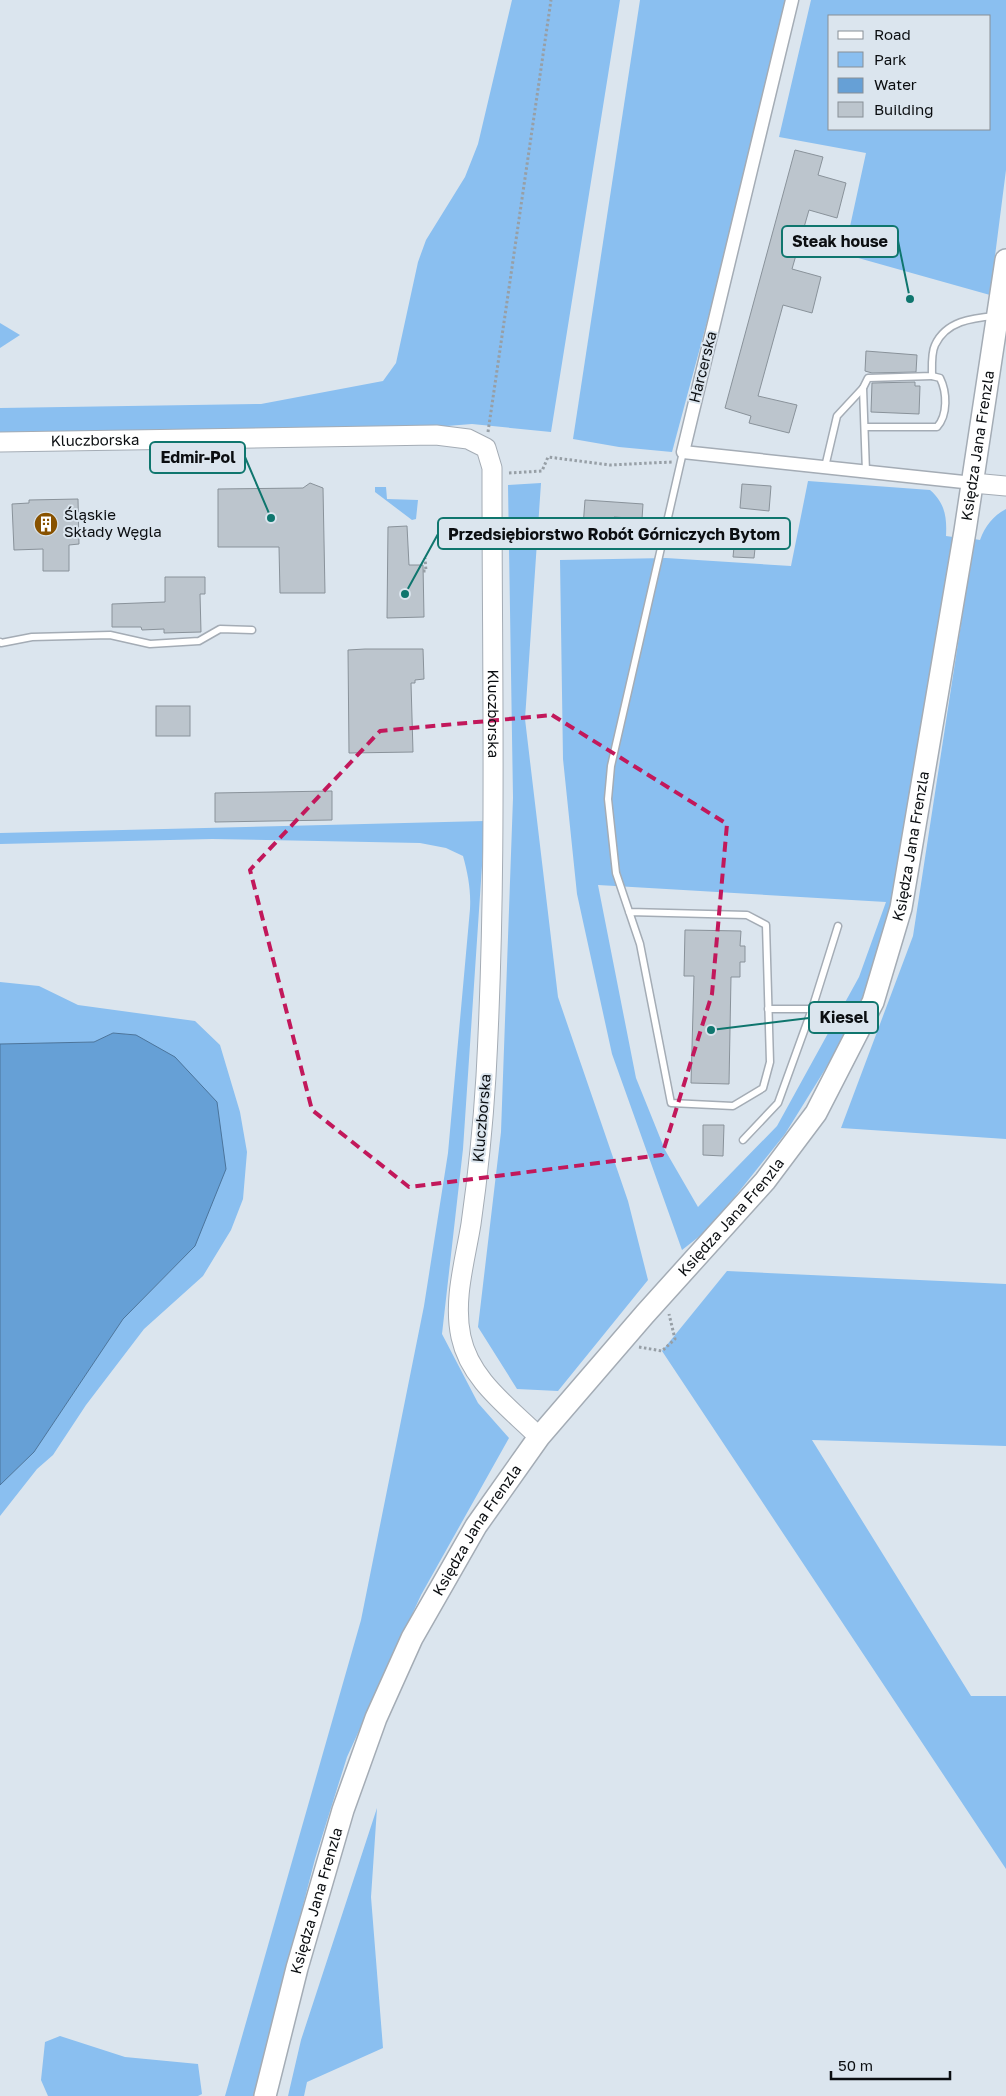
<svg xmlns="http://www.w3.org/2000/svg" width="1006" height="2096" viewBox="0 0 1006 2096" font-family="'Golos Text',sans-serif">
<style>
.green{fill:#8abff0;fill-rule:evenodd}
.water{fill:#66a0d6;stroke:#4b749b}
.building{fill:#bcc5cd;stroke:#89929a}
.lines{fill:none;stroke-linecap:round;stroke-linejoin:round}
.lane-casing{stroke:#a4acb5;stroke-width:9}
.street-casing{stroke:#a4acb5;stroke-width:15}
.secondary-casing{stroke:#a4acb5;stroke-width:21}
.primary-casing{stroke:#a4acb5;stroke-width:24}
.path{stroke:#979fa6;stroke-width:3;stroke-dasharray:2.5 2.5;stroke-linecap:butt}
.lane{stroke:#fff;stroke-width:6}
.street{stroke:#fff;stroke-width:12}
.secondary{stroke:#fff;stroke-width:19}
.primary{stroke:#fff;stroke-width:21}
.marked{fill:none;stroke:#c2185b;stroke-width:4;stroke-dasharray:10 6;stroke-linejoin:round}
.labels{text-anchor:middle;stroke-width:4;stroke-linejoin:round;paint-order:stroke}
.street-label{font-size:15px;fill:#0b0e11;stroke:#dbe5ee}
.poi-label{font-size:15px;fill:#0b0e11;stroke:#dbe5ee;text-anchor:start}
.leader{fill:none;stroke:#0f766e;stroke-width:2}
.callout-dot{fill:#0f766e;stroke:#dbe5ee;stroke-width:2}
.callout{fill:#dbe5ee;stroke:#0f766e;stroke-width:2}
.callout-label{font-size:16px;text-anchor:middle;font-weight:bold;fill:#0b0e11}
</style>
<rect width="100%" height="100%" fill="#dbe5ee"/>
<g class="green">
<polygon points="512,0 620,0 551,432 472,424 434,427 0,433 0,408 261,404 383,381 396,363 418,262 426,240 465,177 478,144"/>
<polygon points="640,0 785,0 715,292 672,452 619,447 573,439"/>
<path d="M811 0H1006V170L990 295 844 254 866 153 779 137ZM830 16H990V129H830Z"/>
<polygon points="0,323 20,335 0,348"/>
<path d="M808 481 930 490C945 503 947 517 946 536L953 537 892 903 870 984 834 1055 785 1134 710 1228 682 1250 612 1054 577 894 563 759 560 560 666 558 791 566ZM598 885 886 902 859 977 777 1126 698 1207 665 1150 636 1078Z"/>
<polygon points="541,483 525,719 558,997 628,1201 648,1280 558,1391 517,1389 478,1327 501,1132 513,798 508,485"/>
<polygon points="375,487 386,487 387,499 418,500 416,519 412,520 375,492"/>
<path d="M1006 509V1139L841 1128 913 936 974 539 980 540C985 526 993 516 1006 509Z"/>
<path d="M485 821 463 1149 442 1334 478 1403 509 1438 421 1595 347 1757 315 1859 254 2096H225L361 1620 424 1306 448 1153 470 909C471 890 468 874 463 856L446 848 420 843 212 839 0 844V833Z"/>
<polygon points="0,982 39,986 78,1005 195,1021 220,1045 240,1112 247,1152 243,1199 231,1230 203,1276 144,1329 86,1405 53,1455 37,1469 0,1516 0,1485 34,1452 123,1319 195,1246 136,1035 113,1033 94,1042 0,1044"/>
<polygon points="727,1271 1006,1284 1006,1446 812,1440 971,1696 1006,1696 1006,1869 662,1351"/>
<polygon points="377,1808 371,1897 383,2048 307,2082 304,2096 288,2096 301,2040"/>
<polygon points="60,2036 125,2057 198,2064 202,2094 198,2096 48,2096 41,2080 45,2042"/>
</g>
<polygon class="water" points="113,1033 136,1035 175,1057 217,1102 226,1169 195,1246 123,1319 34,1452 0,1485 0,1044 94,1042"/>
<g class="building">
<polygon points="795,150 823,157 818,175 846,183 837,218 809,210 792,269 821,277 812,313 783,305 758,396 797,405 789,433 749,423 751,416 725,408"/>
<polygon points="866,351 917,355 916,372 872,373 865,371"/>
<polygon points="915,382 915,386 920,386 919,414 871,412 872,383"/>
<polygon points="310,483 323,488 325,593 280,593 279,547 218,547 218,489 303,488"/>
<polygon points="742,484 771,486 769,511 740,508"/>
<polygon points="78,499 79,544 69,545 69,571 43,571 43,549 14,550 12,504 29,503 29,500"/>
<polygon points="585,500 643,504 642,519 614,517 613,529 583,527"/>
<polygon points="407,526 409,565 423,565 424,617 387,618 388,527"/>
<polygon points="735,537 756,539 754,558 733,557"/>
<polygon points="165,577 205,577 205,594 200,594 201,632 164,633 164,629 142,630 141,627 112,627 112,604 165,602"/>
<polygon points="365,649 423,649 424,679 415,680 415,683 411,683 413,752 349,753 348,650"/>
<rect x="156" y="706" width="34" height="30"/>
<polygon points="332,791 332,820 215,822 215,793"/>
<polygon points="685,930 741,931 740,946 745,946 745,962 740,962 740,977 731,977 729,1084 691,1083 694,976 684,976"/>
<polygon points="703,1125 724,1125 723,1156 703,1155"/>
</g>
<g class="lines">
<g class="lane-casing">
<g id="lane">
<path d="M865 427H937C948 415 947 392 940 378L932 376"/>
<polyline points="825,467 837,416 863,388"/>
<path d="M866 472 863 388 868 378 932 376C932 367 931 353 935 345 946 321 972 318 995 316"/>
<polyline points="0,642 1,643 32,637 110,635 150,644 199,641 220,629 252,630"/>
<polyline points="629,912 747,915 766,925 770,1062 763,1088 733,1106 671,1103 640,944 616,873 608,799 611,766 683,452"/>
<polyline points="768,1009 812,1009"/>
<polyline points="743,1140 778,1103 812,1009 838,926"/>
</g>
</g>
<g class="street-casing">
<polyline id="street" points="792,0 683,452 973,483"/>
</g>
<g class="secondary-casing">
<g id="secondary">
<path id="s1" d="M0 442 436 435 468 439 486 448 492 468V480C492 679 497 877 486 1076 483 1125 478 1175 471 1224 465 1261 453 1300 461 1337 470 1380 509 1407 539 1437"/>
<polyline points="973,483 1006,486"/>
</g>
</g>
<g class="primary-casing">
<g id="primary">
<path id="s2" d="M265 2096 297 1968 343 1810 376 1718 412 1638 476 1526 539 1437 645 1314 765 1181 816 1113 873 1002 901 908 965 531 1006 260"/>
</g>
</g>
<g class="path">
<polyline points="488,432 551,0"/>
<polyline points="509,473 542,471 548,457 610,465 672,462"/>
<polyline points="423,571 426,571 425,558"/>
<polyline points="639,1347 662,1351 675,1339 669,1314"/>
</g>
<use href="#lane" class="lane"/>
<use href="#street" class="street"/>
<use href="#secondary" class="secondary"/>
<use href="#primary" class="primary"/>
</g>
<path class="marked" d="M552 715 727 824 712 994 662 1155 409 1187 312 1110 250 870 380 731Z"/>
<defs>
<g id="building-disc" transform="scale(1.25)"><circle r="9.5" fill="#885200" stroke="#dbe5ee"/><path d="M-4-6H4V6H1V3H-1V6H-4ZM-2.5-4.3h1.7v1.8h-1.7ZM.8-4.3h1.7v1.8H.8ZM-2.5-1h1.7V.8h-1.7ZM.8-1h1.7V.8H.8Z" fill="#fff"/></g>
</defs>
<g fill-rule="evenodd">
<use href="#building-disc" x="46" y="524"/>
</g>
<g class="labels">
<g class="street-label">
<text transform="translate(703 367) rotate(-76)" y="5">Harcerska</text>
<text dy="5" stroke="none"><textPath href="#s1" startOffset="95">Kluczborska</textPath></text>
<text dy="5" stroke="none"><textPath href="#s2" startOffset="1838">Księdza Jana Frenzla</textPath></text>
<text dy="5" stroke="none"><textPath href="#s1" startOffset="755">Kluczborska</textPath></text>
<text dy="5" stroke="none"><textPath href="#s2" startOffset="1432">Księdza Jana Frenzla</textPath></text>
<text transform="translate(482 1118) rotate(-85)" y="5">Kluczborska</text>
<text dy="5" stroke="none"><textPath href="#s2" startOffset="1012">Księdza Jana Frenzla</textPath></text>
<text dy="5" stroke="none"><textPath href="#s2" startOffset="608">Księdza Jana Frenzla</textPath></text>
<text dy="5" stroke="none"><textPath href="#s2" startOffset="202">Księdza Jana Frenzla</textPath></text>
</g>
<g class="poi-label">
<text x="64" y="520">Śląskie<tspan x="64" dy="17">Składy Węgla</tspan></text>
</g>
</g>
<path class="leader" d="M910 299L898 241M271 518L245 457M405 594L438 534M711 1030L809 1018"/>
<g class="callout-dot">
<circle cx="910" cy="299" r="5"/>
<circle cx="271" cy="518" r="5"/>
<circle cx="405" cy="594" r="5"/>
<circle cx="711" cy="1030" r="5"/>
</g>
<g class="callout">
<rect x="782" y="226" width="116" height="31" rx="5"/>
<rect x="150" y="442" width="95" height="31" rx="5"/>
<rect x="438" y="518" width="352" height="31" rx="5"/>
<rect x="809" y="1002" width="69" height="31" rx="5"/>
</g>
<g class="callout-label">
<text x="840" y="247">Steak house</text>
<text x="198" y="463">Edmir-Pol</text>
<text x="614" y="540">Przedsiębiorstwo Robót Górniczych Bytom</text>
<text x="844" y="1023">Kiesel</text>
</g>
<rect x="828" y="15" width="162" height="115" fill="#dbe5ee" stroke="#888f96"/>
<rect x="838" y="31" width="25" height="8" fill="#ffffff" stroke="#888f96"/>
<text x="874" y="40" font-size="15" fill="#0b0e11">Road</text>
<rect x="838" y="52" width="25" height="15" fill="#8abff0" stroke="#888f96"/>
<text x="874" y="65" font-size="15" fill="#0b0e11">Park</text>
<rect x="838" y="78" width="25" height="15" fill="#66a0d6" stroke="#888f96"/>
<text x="874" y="90" font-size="15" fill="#0b0e11">Water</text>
<rect x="838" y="102" width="25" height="15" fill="#bcc5cd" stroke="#888f96"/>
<text x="874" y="115" font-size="15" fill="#0b0e11">Building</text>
<path d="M831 2071v8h119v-8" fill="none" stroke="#0b0e11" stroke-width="2.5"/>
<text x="838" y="2071" font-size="15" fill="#0b0e11" stroke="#dbe5ee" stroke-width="4" paint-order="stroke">50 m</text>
</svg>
